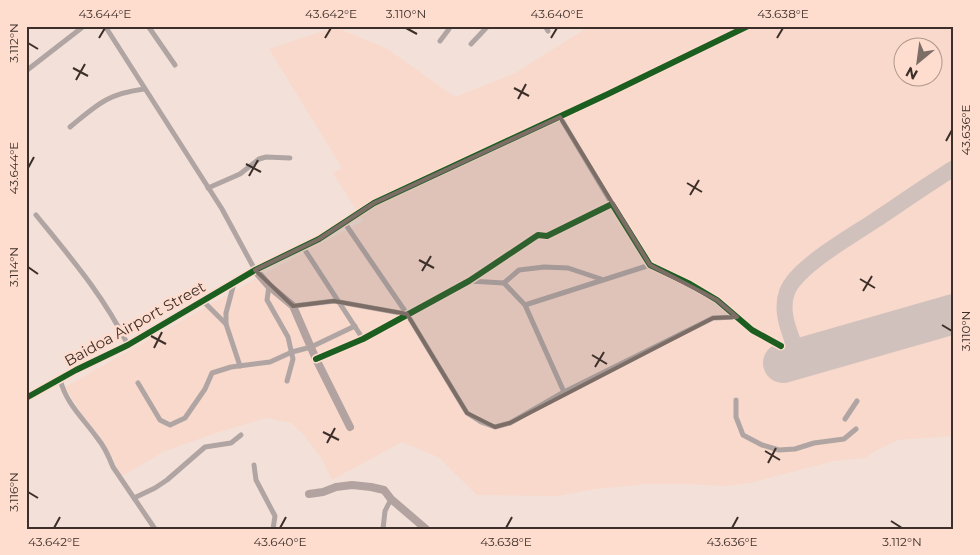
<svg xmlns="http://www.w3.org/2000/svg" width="980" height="555" viewBox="0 0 980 555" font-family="Montserrat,sans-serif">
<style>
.built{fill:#f8d9cc;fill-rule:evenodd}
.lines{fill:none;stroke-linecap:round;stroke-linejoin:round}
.taxiway{stroke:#d0c1bc;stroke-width:16}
.runway{stroke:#d0c1bc;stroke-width:40}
.street{stroke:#b0a5a3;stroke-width:5}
.secondary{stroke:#b2a3a1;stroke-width:8}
.cycleway-casing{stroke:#fedcce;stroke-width:9}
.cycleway{stroke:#1b5e20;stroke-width:6}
.marked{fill:#7c6d67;fill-opacity:0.2;stroke:#7c6d67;stroke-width:4;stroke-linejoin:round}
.ticks{fill:none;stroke:#3c2f29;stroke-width:2}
.labels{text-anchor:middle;stroke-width:5;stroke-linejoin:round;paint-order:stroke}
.street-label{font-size:15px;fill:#3c2f29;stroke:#fedcce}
.neatline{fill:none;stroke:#3c2f29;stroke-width:2}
.ticks-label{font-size:12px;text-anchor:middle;fill:#3c2f29}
</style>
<rect width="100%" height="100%" fill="#f3e1d9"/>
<path class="built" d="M590 26H954V436L899 440 877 450 865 458 834 461 750 483 724 486 686 484H648L596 489 557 496 477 495 438 457 402 442 332 480 322 459 303 434 291 423 266 418 213 434 163 452 122 476 115 465 113 458 87 422 65 387 271 270 363 221 333 173 342 168 269 49 335 27 386 48 455 97 515 73ZM902 48H932V78H902Z"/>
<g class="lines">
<path class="taxiway" d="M799 358C792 337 779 314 787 292 796 267 852 236 874 221 901 203 927 185 954 168"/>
<polyline class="runway" points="783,363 954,314"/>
<g class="street">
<polyline points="105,26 222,209 255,270 319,239 374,203 608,94 748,26"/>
<polyline points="148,26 175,65"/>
<polyline points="545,26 548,31"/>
<polyline points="440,41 449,29 447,26"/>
<polyline points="471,44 488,26"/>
<polyline points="26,71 84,26"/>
<polyline points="560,117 612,204"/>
<path d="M70 127C98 104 107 94 144 89"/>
<polyline points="208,188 240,174 259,159 266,157 290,158"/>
<path d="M36 215C71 258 103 295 128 345"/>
<polyline points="344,222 407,314 467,413 481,422 495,427 510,423 564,392 713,318 737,317"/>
<polyline points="303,247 363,339"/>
<polyline points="469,281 504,283 525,305 564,392"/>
<polyline points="234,283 226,313 226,324 240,366"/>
<polyline points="504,283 519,270 544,267 568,268 601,279"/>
<polyline points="269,286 267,300 288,337 293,359 287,381"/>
<polyline points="203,301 226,324"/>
<polyline points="525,305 650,265"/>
<polyline points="293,306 334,301 406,314"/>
<polyline points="316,359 363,339 469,281 538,235 547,236 612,204 650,265 690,284 717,300 752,330 781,346"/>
<path d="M60 379C66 404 84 419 98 439 105 447 109 457 113 467L155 529"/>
<polyline points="138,383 160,420 170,425 185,418 205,389 212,373 231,367 270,362 292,352 311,347 355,326"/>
<polyline points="736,400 736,417 743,435 762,445 779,450 795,449 814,443 844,439 856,429"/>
<polyline points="845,419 857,401"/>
<polyline points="254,465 256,480 275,516 273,529"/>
<polyline points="134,498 155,488 167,480 205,447 231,443 241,435"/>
<polyline points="383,529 385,511 391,499"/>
</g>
<g class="secondary">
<polyline points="26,398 76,370 128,345 255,270 269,286 293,306 316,359 350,427"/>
<polyline points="309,494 323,492 336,487 352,485 371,487 384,490 391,499 426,529"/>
</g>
<g class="cycleway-casing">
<g id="cycleway">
<polyline points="316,359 363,339 469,281 538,235 547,236 612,204 650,265 690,284 717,300 752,330 781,346"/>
<polyline points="26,398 76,370 128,345 255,270 319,239 374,203 608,94 748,26"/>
</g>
</g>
<use href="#cycleway" class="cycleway"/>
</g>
<path class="marked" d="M560 117 650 265 717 300 737 317 713 318 510 423 495 427 467 413 407 314 334 301 293 306 255 270 319 239 374 203Z"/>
<path class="ticks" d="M406 28 417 34M99 38 105 28M325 38 331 28M551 38 557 28M777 38 783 28M28 43 38 49M73 68 88 76M76 80 85 64M514 88 529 96M518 99 526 84M946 141 952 130M246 164 261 172M28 168 34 157M249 176 258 160M687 183 702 192M690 195 699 180M419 260 434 268M28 267 38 274M422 271 431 256M860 279 875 288M863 291 872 276M942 325 952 331M151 336 166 344M154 348 162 332M592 355 607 364M595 367 604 352M323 432 339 440M327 443 335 428M765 451 780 460M768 463 776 448M28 492 38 498M891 521 902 528M54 528 60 517M280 528 286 517M506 528 512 517M732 528 738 517"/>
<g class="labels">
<g class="street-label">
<text transform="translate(135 324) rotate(-29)" y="5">Baidoa Airport Street</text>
</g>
</g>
<rect width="980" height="555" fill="none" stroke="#fedcce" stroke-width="55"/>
<g transform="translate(918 62) rotate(209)"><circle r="24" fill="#fedcce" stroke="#b0978c"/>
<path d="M0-4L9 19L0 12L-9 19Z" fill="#7c6d67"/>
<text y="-8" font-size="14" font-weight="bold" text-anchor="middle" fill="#3c2f29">N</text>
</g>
<rect x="28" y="28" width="924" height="500" class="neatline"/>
<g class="ticks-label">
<text x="105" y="18">43.644°E</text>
<text x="331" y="18">43.642°E</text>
<text x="406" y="18">3.110°N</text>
<text x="557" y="18">43.640°E</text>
<text x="783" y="18">43.638°E</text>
<text transform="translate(14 43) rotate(-90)" y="4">3.112°N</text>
<text transform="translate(966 130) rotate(-90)" y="4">43.636°E</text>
<text transform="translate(14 168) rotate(-90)" y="4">43.644°E</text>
<text transform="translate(14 267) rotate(-90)" y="4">3.114°N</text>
<text transform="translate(966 331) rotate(-90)" y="4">3.110°N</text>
<text transform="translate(14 492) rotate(-90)" y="4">3.116°N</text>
<text x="54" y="546">43.642°E</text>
<text x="280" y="546">43.640°E</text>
<text x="506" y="546">43.638°E</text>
<text x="732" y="546">43.636°E</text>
<text x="902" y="546">3.112°N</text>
</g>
</svg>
